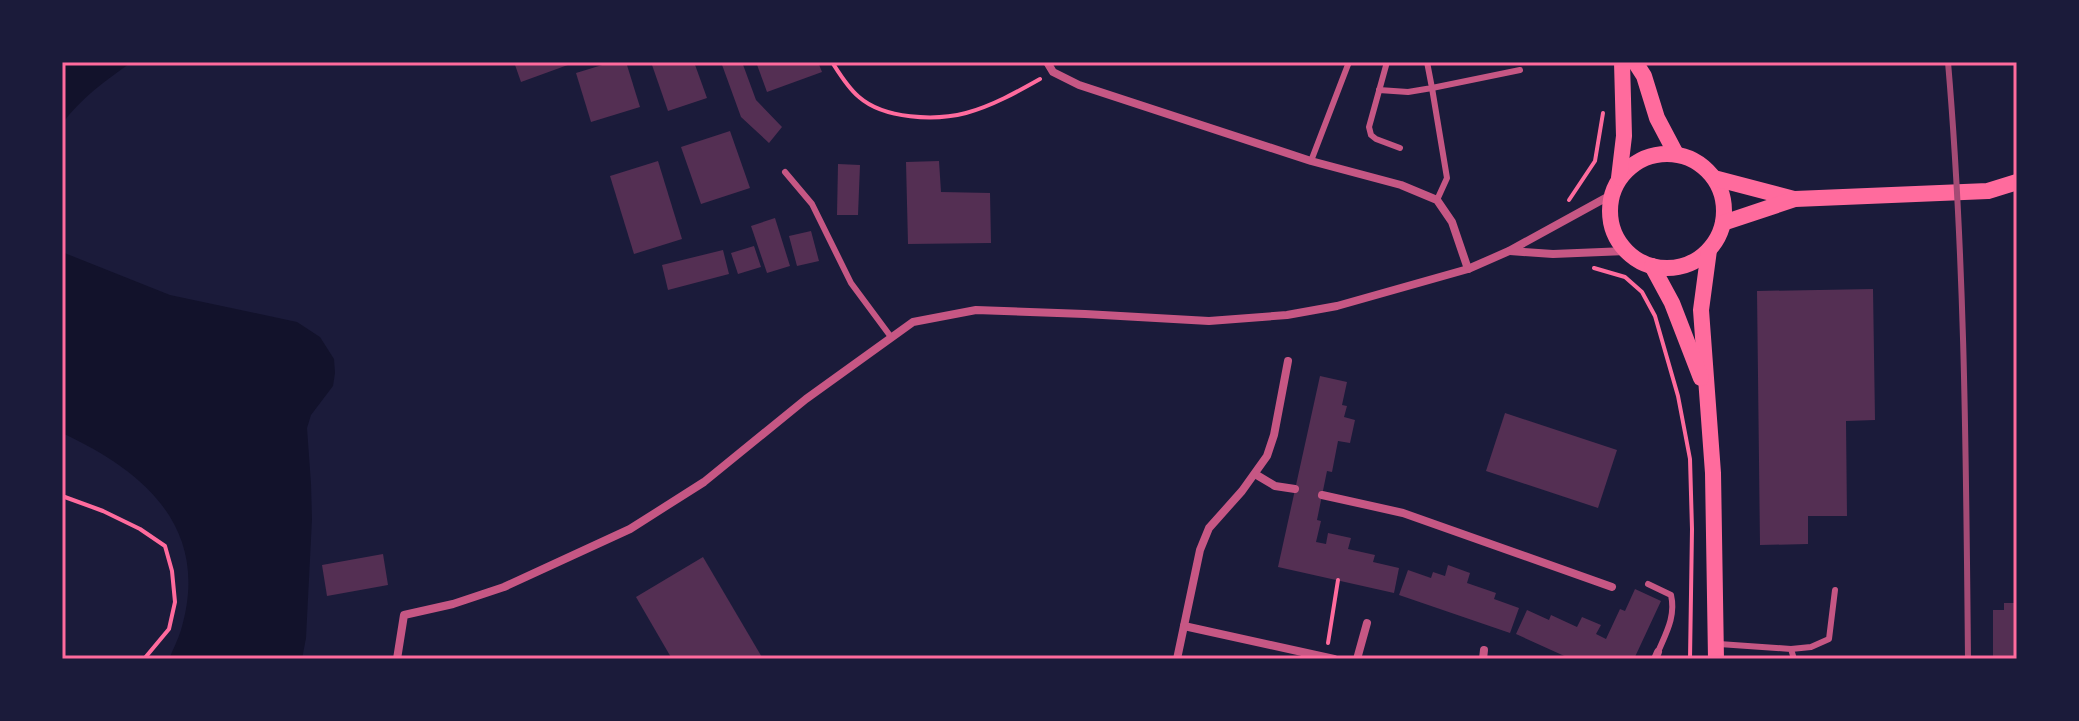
<svg xmlns="http://www.w3.org/2000/svg" width="2079" height="721" viewBox="0 0 2079 721" font-family="'PT Sans',sans-serif">
<style>
.water{fill:#12122b}
.building{fill:#542f53}
.lines{fill:none;stroke-linecap:round;stroke-linejoin:round}
.path{stroke:#ff6b9d;stroke-width:4}
.service{stroke:#c65784;stroke-width:6}
.minor{stroke:#c65784;stroke-width:8}
.secondary{stroke:#ff6b9d;stroke-width:16}
.rail{stroke:#a44b75;stroke-width:6}
.neatline{fill:none;stroke:#ff6b9d;stroke-width:3}
</style>
<rect width="100%" height="100%" fill="#1b1b3a"/>
<g class="water">
<path d="M62 62H132C106 80 81 98 62 124Z"/>
<path d="M62 252 170 295 297 322 320 337 334 359 335 373 333 386 311 415 307 428 311 484 312 519 306 638 302 659H169C173 649 178 640 181 630 211 529 146 472 62 433Z"/>
</g>
<g class="building">
<polygon points="514,62 576,62 521,82"/>
<polygon points="612,62 626,62 640,107 591,122 576,73"/>
<polygon points="651,62 694,62 707,98 668,111"/>
<polygon points="721,62 742,62 756,100 782,127 769,143 741,117"/>
<polygon points="756,62 818,62 822,72 767,92"/>
<polygon points="730,131 750,188 701,204 681,147"/>
<polygon points="658,161 682,239 634,254 610,176"/>
<polygon points="939,161 941,192 990,193 991,243 908,244 906,162"/>
<polygon points="838,164 860,165 858,215 837,215"/>
<polygon points="775,218 790,266 767,273 751,226"/>
<polygon points="811,231 819,261 797,266 789,236"/>
<polygon points="754,246 761,267 738,274 731,253"/>
<polygon points="723,250 729,274 668,290 662,265"/>
<polygon points="1873,289 1875,420 1846,421 1847,516 1808,516 1808,544 1760,545 1757,291"/>
<polygon points="1320,376 1347,382 1342,405 1347,406 1344,417 1355,420 1350,443 1338,441 1332,472 1327,471 1317,520 1321,521 1316,542 1326,544 1328,533 1351,538 1348,549 1375,555 1373,562 1399,568 1394,593 1278,567"/>
<polygon points="1505,413 1617,450 1598,508 1486,471"/>
<polygon points="383,554 388,585 327,596 322,565"/>
<polygon points="703,557 763,659 672,659 636,597"/>
<polygon points="1448,565 1470,573 1467,583 1496,593 1494,599 1519,608 1510,633 1399,595 1408,570 1431,578 1433,572 1445,576"/>
<polygon points="1635,589 1661,601 1634,659 1571,659 1516,634 1527,610 1549,620 1551,615 1577,627 1582,617 1601,625 1596,634 1606,639 1620,609 1625,611"/>
<polygon points="2004,603 2017,603 2017,659 1993,659 1993,610 2004,610"/>
</g>
<g class="lines">
<g class="path">
<path d="M832 62C839 73 848 88 859 97 884 119 935 121 966 113 992 106 1017 92 1040 79"/>
<polyline points="1569,200 1595,161 1603,113"/>
<polyline points="1594,268 1625,277 1642,292 1655,316 1678,396 1690,459 1692,529 1690,659"/>
<polyline points="62,496 103,511 140,529 165,546 172,571 175,602 169,629 144,659"/>
<polyline points="1328,643 1338,580"/>
</g>
<g class="service">
<polyline points="1387,62 1369,127 1371,135 1376,139 1400,148"/>
<polyline points="1379,90 1408,92 1432,88 1427,62"/>
<polyline points="1311,161 1349,62"/>
<polyline points="785,172 812,204 851,283 891,337"/>
<polyline points="1437,200 1447,178 1432,88 1520,70"/>
<path d="M1648 584 1671 595C1676 616 1666 633 1658 652"/>
<polyline points="1719,644 1791,649 1794,659"/>
<polyline points="1791,649 1811,647 1829,639 1835,590"/>
</g>
<g class="minor">
<polyline points="1047,62 1053,72 1079,85 1311,161 1401,185 1437,200 1452,222 1468,269"/>
<polyline points="1510,251 1553,254 1626,251"/>
<polyline points="1255,474 1275,486 1295,489"/>
<polyline points="1322,495 1403,513 1612,587"/>
<polyline points="1184,626 1334,659"/>
<polyline points="397,659 404,615 453,604 504,587 630,529 704,482 806,399 913,322 976,310 1085,314 1209,321 1287,315 1337,306 1468,269 1509,251 1611,195"/>
<polyline points="1177,659 1200,550 1209,528 1242,491 1267,456 1274,435 1288,361"/>
<polyline points="1357,659 1367,623"/>
<polyline points="1483,659 1484,650"/>
<polyline points="1655,659 1658,652"/>
</g>
<g class="secondary">
<polyline points="1635,62 1644,76 1657,118 1676,154"/>
<circle cx="1667" cy="211" r="57"/>
<polyline points="1619,178 1624,136 1622,62"/>
<polyline points="1714,178 1794,199"/>
<polyline points="1723,223 1795,199 1988,191 2017,182"/>
<polyline points="1709,250 1701,310 1713,473 1716,659"/>
<polyline points="1652,266 1672,303 1701,378"/>
</g>
<path class="rail" d="M1948 62C1965 261 1966 460 1968 659"/>
</g>
<rect width="2079" height="721" fill="none" stroke="#1b1b3a" stroke-width="128"/>
<rect x="64" y="64" width="1951" height="593" class="neatline"/>
</svg>
